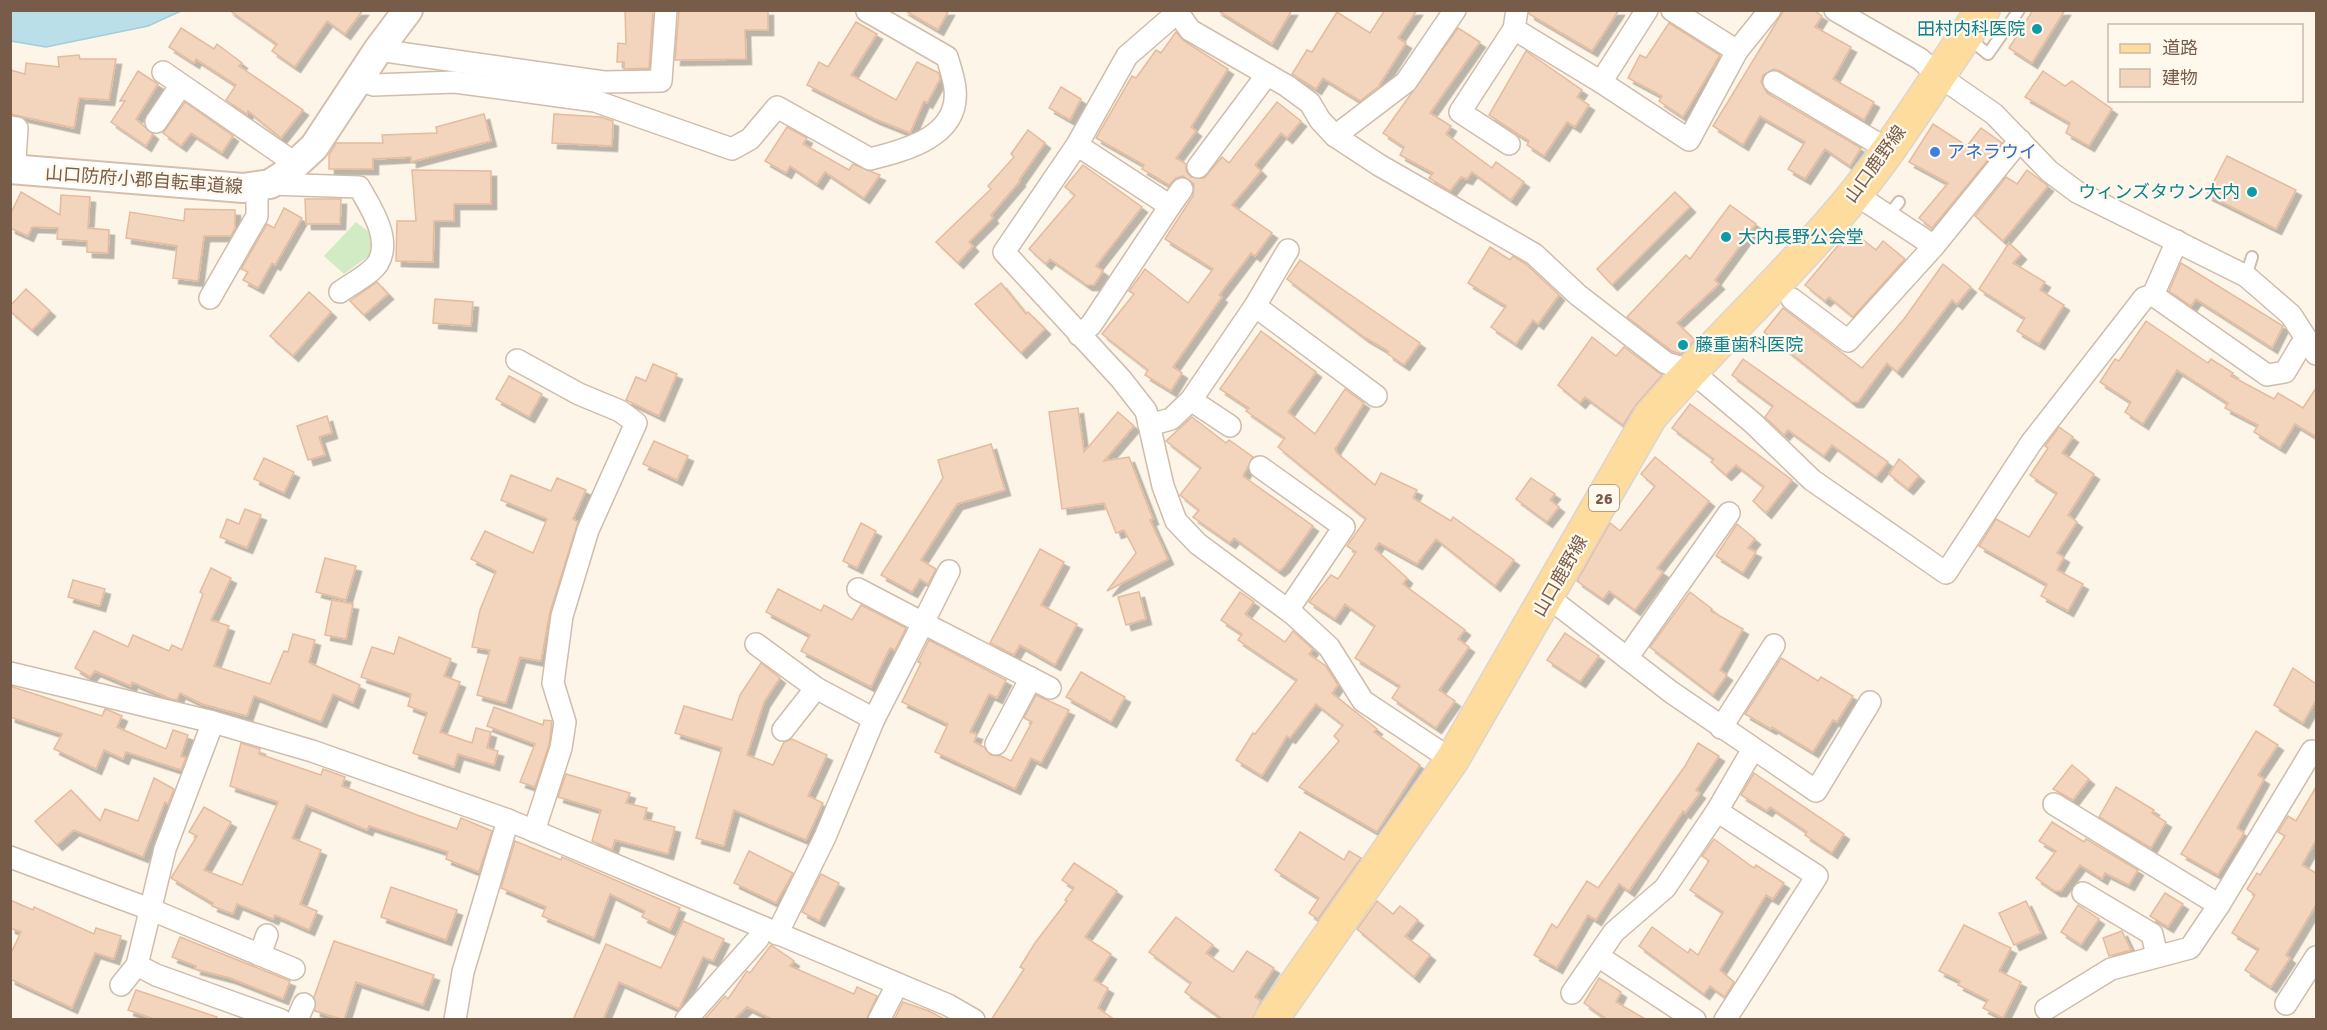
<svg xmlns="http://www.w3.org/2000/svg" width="2327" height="1030" viewBox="0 0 2327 1030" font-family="Signika,'Noto Sans JP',sans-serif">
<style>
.green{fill:#d3ebc4}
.water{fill:#badfe8;stroke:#a0cfda;stroke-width:1.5}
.building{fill:#f3d4bd;stroke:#e6bb9d;stroke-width:1.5;filter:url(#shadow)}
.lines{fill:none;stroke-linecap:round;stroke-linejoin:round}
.lane-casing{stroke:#cfbdac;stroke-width:14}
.street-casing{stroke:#cfbdac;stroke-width:24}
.secondary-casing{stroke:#d5bfac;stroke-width:32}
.primary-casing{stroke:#dcd5d0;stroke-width:36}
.lane{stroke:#fff;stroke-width:10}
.street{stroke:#fff;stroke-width:21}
.secondary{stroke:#fff;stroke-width:28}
.primary{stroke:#fddc9e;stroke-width:33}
.culture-dot{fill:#0f9aa8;stroke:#fff9ed;stroke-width:2}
.shop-dot{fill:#3f7fe0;stroke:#fff9ed;stroke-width:2}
.labels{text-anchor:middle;stroke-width:4.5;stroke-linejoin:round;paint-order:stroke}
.shield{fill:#fff9ed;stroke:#a08b7b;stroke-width:1.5}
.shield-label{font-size:16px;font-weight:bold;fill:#785c4a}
.culture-label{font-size:18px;fill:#0d838f;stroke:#fff9ed;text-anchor:end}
.shop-label{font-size:18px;fill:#366cbe;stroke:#fff9ed;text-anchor:start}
.street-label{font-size:18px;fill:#785c4a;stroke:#fff9ed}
</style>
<defs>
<filter id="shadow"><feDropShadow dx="5.5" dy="5.5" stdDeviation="0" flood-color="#0004"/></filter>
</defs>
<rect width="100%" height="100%" fill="#fdf5e7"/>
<polygon class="green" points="356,222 372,234 373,253 344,274 324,256"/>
<polygon class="water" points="10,11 11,10 181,11 148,26 46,47 11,41"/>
<g class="building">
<polygon points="229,10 363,10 345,34 327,21 295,67 272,51 277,44"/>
<polygon points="625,10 653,10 649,68 624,69 624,62 617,62 618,43 626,44"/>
<polygon points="679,10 768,10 768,30 745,30 746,59 675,60"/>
<polygon points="904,10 949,10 938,30"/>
<polygon points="1217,10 1292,10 1272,44"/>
<polygon points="1385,10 1417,10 1398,38 1406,43 1378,87 1360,101 1323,78 1316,89 1292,74 1307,50 1312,52 1337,12 1370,33"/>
<polygon points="1530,10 1619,10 1592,51 1529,14"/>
<polygon points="1784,10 1813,10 1822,16 1815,27 1851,47 1833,79 1874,102 1864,120 1780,71 1774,69 1763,75 1761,82 1767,93 1861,148 1850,166 1825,149 1805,179 1788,169 1805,142 1760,116 1743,145 1713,126"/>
<polygon points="2033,10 2065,10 2032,63 2009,48"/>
<polygon points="856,22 877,34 851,75 896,100 917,62 939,73 940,79 927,103 924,101 910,133 875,119 807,85 819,62 828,67"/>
<polygon points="1669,23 1720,55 1683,117 1659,101 1662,96 1628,78 1640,55 1646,58"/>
<polygon points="181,28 214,49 217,44 242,63 239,66 303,110 281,138 248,111 247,114 226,100 236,85 196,59 194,63 169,47"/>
<polygon points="1458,28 1480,42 1430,113 1451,126 1446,134 1492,168 1496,162 1524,182 1511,200 1472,172 1467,179 1461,177 1450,191 1429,178 1433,173 1400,155 1404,147 1383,133"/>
<polygon points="1176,32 1184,41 1228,69 1191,127 1196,131 1176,158 1186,164 1186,171 1191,177 1204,178 1222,157 1229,163 1277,102 1301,121 1287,138 1281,133 1255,165 1261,171 1232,205 1272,233 1255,256 1251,253 1219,295 1222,297 1173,367 1182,373 1171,391 1145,375 1148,370 1102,334 1134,294 1129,291 1145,269 1188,303 1213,269 1165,239 1193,196 1194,184 1183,176 1176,178 1169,185 1142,169 1144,165 1096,138 1132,76 1136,78 1156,50 1161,53"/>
<polygon points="1526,51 1582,90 1577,97 1589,105 1575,127 1567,122 1544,156 1527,145 1529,141 1489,115"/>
<polygon points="79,55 80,59 116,59 109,100 79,98 74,128 10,114 10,70 25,74 26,63 59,67 58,57"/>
<polygon points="138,71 158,84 136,119 153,134 146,146 111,122 125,101 120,101"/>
<polygon points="2043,71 2065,86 2072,81 2112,109 2089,146 2066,133 2070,123 2025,97"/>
<polygon points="1061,87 1081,99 1070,120 1049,108"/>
<polygon points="185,102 233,136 222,153 191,133 181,146 163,133"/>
<polygon points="484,114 491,141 411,162 411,157 373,159 373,169 329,169 329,155 336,143 383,143 382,135 437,133 436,127"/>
<polygon points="554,114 601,117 613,121 612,146 552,143"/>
<polygon points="1933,124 1967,146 1981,128 2002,143 1932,228 1919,218 1948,183 1909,162"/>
<polygon points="787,127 807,138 803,144 849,170 853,164 880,175 864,198 825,172 817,184 790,166 786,173 765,161"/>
<polygon points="1028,130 1045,143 1019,180 1020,181 991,215 993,218 969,242 973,246 958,263 936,242 991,189 988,186 1014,157 1011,154"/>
<polygon points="2227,156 2296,190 2276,229 2207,195"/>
<polygon points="1083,165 1142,207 1096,266 1103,271 1094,285 1087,285 1050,259 1046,264 1029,249 1075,195 1065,187"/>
<polygon points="412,170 491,171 491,204 454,204 454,221 434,221 433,262 396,261 397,221 416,221"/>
<polygon points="2027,170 2048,186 2003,241 1975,216 2006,177 2017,184"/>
<polygon points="21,192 60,215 61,195 90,197 88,228 109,230 108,253 87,252 87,241 57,239 58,228 32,227 28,236 10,228 10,215"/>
<polygon points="1675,192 1690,207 1612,285 1597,269"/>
<polygon points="305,199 341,199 340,224 306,224"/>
<polygon points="1730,205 1756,224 1715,280 1719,284 1677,323 1695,340 1681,354 1672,351 1627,317 1686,255 1690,259"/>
<polygon points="284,208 302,218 275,265 272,263 258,288 243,280 248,272 241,269 267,224 274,228"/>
<polygon points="185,209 235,210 235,228 231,236 204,236 198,281 173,278 177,246 126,238 130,212 184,221"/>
<polygon points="1851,230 1876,250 1883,241 1905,259 1853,317 1829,297 1825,301 1805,285"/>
<polygon points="2009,243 2021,254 2013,263 2045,282 2040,290 2064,305 2039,344 2017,331 2025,318 1979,289"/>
<polygon points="1490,247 1510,260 1513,256 1526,264 1559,295 1538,324 1533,320 1516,344 1491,327 1506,306 1468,283"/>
<polygon points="1300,260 1420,343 1404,365 1388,354 1388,351 1364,337 1287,279"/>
<polygon points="2181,263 2283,326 2272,348 2196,299 2191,306 2169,291"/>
<polygon points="1943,264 1971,287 1957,304 1952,300 1897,372 1887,363 1858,402 1852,402 1764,332 1783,308 1862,368 1904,319"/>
<polygon points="377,282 388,294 364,315 350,301"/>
<polygon points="1001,283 1026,314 1028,312 1045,329 1021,353 975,304"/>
<polygon points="26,289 50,311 32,330 10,311 10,306"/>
<polygon points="309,292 331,312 293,356 270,336"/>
<polygon points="435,299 473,302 471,326 433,323"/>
<polygon points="2146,321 2208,363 2211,359 2233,373 2231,376 2274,399 2278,393 2303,408 2316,388 2316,437 2295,424 2280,448 2254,432 2258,425 2225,408 2228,403 2177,370 2143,424 2125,412 2131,402 2100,382 2115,359 2119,361"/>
<polygon points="1261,331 1316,372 1288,412 1315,434 1345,389 1364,403 1335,449 1337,453 1375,485 1381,473 1417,490 1413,498 1451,521 1453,517 1514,560 1495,586 1436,539 1417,564 1379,543 1375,549 1407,578 1403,584 1465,630 1458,639 1469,647 1439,690 1455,701 1436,728 1392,698 1400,686 1355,658 1375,626 1345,604 1335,619 1309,602 1331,575 1338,579 1356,552 1347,546 1366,519 1278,447 1285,438 1246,411 1249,408 1220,389"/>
<polygon points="1592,337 1616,356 1624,347 1662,375 1636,405 1623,425 1585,397 1580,403 1558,385"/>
<polygon points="1743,359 1888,462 1876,477 1832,445 1824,456 1788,430 1784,435 1765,417 1773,406 1732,375"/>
<polygon points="653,364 677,374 659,416 626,400 636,377 646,381"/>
<polygon points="509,376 542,394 529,417 496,399"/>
<polygon points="1690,404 1792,480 1766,513 1753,501 1764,487 1736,465 1726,475 1711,462 1714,459 1672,428"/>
<polygon points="1078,408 1084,452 1118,412 1134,426 1104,461 1129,457 1153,519 1150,520 1168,559 1107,591 1136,553 1124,530 1116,533 1104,503 1062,509 1049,412"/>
<polygon points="327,416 332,433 319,437 325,455 308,460 297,426"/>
<polygon points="1192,417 1226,443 1229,440 1253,457 1243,476 1313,526 1284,567 1279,571 1234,538 1230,543 1193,517 1199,510 1180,495 1201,468 1166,441"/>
<polygon points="2059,427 2073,437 2062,453 2094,474 2068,515 2077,522 2057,553 2064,557 2057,570 2083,584 2068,611 2041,596 2047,584 1979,546 1996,519 2029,537 2057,493 2030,475 2048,448 2045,446"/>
<polygon points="654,441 688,456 677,480 643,464"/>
<polygon points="991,444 1005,490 957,504 921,560 936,569 928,584 920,579 912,592 881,575 943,478 938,460"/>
<polygon points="1655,457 1709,501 1657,568 1663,572 1635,610 1609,591 1603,599 1577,581 1610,523 1620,531 1655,486 1641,474"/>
<polygon points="264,458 294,472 284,493 254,479"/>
<polygon points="1899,459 1919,476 1908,489 1889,474"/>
<polygon points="511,475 551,491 557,478 586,490 573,519 578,522 550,612 541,661 520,657 506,703 477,695 490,650 472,647 480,610 496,571 471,559 485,531 533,553 547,519 501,500"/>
<polygon points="1531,478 1555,494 1550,500 1559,507 1547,522 1516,499"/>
<polygon points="245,509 261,515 247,548 220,537 227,519 239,524"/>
<polygon points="861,523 876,531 857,568 843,561"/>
<polygon points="1737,524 1755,539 1748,548 1756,552 1743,573 1716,556"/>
<polygon points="1040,549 1064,562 1041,605 1077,624 1055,665 1020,645 1014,655 990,643"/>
<polygon points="325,558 356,566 346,600 316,592"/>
<polygon points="211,568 231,578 211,620 229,626 214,666 270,684 284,651 288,652 293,634 315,640 309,662 312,664 360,685 353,703 333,694 321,722 254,696 247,716 202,704 180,693 177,700 171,699 132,682 131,686 95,671 90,677 75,668 94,631 128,647 133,635 169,651 172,645 182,650 203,594 200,592"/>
<polygon points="73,580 105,589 100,606 68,597"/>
<polygon points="778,589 821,611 824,605 852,620 861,605 906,628 895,650 890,648 871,687 801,651 810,635 766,612"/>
<polygon points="1139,592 1146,619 1126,625 1118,597"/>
<polygon points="1240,592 1254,602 1245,614 1285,642 1293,631 1313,649 1309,654 1326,666 1338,685 1332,693 1377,729 1374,732 1420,765 1377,832 1299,787 1339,741 1334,736 1343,725 1316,704 1290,738 1287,736 1262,776 1236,760 1253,733 1255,734 1297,680 1238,640 1242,634 1221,620"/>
<polygon points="1690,592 1712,609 1711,611 1743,629 1720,670 1727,675 1713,695 1650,647"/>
<polygon points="332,600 353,604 346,639 325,635"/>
<polygon points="1565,633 1599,656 1580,682 1547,660"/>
<polygon points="399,637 451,659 444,676 460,682 440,732 472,743 476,728 491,732 487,748 498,751 494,765 458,754 454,767 413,753 427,713 408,706 411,694 361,677 372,647 394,654"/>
<polygon points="929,640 1006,680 997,698 989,694 970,732 977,734 974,742 984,747 991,755 1001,756 1011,761 1032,722 1024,718 1036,695 1069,710 1041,763 1031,758 1015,789 935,752 948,724 902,702 921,663 918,662"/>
<polygon points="1781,658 1818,681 1821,677 1853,696 1837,722 1833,720 1813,752 1772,727 1771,729 1745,714"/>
<polygon points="761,663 780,678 764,702 747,755 773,765 784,742 792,739 827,755 808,796 823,803 806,840 734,810 724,846 696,838 722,748 675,733 684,706 732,720 740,695"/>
<polygon points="2293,668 2316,684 2316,700 2303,723 2274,705"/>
<polygon points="1081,672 1125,697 1111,722 1066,697"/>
<polygon points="10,686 102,716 105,709 108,710 122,716 117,727 166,749 173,730 188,735 181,756 186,758 181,770 126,752 123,759 104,750 96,769 54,749 62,734 10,717"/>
<polygon points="494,707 543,725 544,720 552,721 549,745 535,787 520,782 535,744 487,726"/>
<polygon points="2256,731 2278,745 2258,775 2264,779 2237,828 2244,833 2218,875 2181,854"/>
<polygon points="241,743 260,749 259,754 321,775 323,769 345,777 342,786 417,815 457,829 461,818 492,831 479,872 446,859 448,852 369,826 367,830 306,805 292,838 321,850 300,904 317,911 309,930 275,915 273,919 237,904 233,914 212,906 213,903 171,878 197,836 189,832 204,807 231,822 204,870 242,885 278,802 230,786"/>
<polygon points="1698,743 1719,756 1696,790 1700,793 1685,813 1683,811 1629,891 1619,884 1596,920 1588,915 1557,968 1534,955 1552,924 1557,928 1587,881 1598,888 1685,766"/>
<polygon points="2072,765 2089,779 2073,800 2053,789"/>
<polygon points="1754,773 1844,834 1832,853 1805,835 1807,832 1770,807 1767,811 1741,795"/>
<polygon points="566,774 630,793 626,803 647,808 644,819 675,827 668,854 615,840 612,850 592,841 601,810 558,797"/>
<polygon points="154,778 174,789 168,804 165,802 143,857 74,830 57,845 35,821 71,790 100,821 105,809 138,821"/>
<polygon points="2116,787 2154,810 2152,813 2166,822 2151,848 2099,817"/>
<polygon points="2316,787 2316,840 2302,865 2316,873 2316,905 2286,955 2290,958 2271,987 2245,970 2259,949 2232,933 2255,895 2247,889 2257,873 2260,875 2285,836 2278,832 2288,816 2296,821"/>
<polygon points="2052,822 2084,842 2086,839 2138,870 2129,885 2105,873 2102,879 2080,865 2061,891 2055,891 2036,878 2056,851 2039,841"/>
<polygon points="1300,832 1344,860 1349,851 1361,858 1318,919 1309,913 1319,898 1275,870"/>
<polygon points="1714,839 1754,868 1756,865 1784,883 1773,899 1766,895 1720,970 1734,982 1725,997 1710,986 1704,994 1639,946 1652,927 1688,953 1690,949 1698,955 1723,912 1690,890 1709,861 1702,856"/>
<polygon points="515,841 561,860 562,857 680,908 670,930 642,917 645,911 610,894 594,938 542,916 546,907 501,888"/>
<polygon points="749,851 793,873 776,903 734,883"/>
<polygon points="1074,863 1117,891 1085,937 1111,954 1094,980 1108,988 1098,1008 1115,1020 991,1020 1024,969 1020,967 1035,943 1067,901 1065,900 1074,888 1062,880"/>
<polygon points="821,874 839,883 819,921 802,912"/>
<polygon points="391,887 457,910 446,940 381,917"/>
<polygon points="2165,893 2183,904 2168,927 2150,916"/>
<polygon points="10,900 33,910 34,907 94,934 96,928 121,936 114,959 95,953 72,1008 10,979 10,955 21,932 10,928"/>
<polygon points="1377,901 1393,914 1400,906 1418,920 1405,936 1430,955 1414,977 1357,929"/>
<polygon points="2026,901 2041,933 2014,945 1999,913"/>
<polygon points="2078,905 2099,919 2081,945 2061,932"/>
<polygon points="1176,917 1213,945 1206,953 1233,972 1247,951 1274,968 1255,997 1261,1001 1252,1020 1224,1020 1185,992 1191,983 1149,952"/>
<polygon points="683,921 724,939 713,961 703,957 679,1009 619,982 603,1020 573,1020 606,944 661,968"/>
<polygon points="1964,925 2011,948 1999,971 2021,982 2003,1018 1983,1008 1988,1000 1958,985 1960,981 1939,971"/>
<polygon points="2122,931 2131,950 2109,956 2103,938"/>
<polygon points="180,937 290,981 283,999 230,978 195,969 196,966 172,957"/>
<polygon points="334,941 434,975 423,1005 356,982 344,1020 315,1011 314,997"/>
<polygon points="771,945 794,961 790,966 854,994 857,987 877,996 866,1020 774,1020 747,1007 733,1020 704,1020 725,996 728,999 747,971 750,973"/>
<polygon points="1599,978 1621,992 1616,1002 1647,1020 1608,1020 1584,1003"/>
<polygon points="136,990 217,1017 216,1020 157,1020 128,1010"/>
<polygon points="903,1002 929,1011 946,1020 894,1020"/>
</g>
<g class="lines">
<g class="lane-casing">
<g id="lane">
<polyline points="1967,37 1988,54 2019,10"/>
<polyline points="1889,215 1899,202"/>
<polyline points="2246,276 2252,257"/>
</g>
</g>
<g class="street-casing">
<g id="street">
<polyline points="1176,10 1190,30 1287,86 1310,103 1320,120 1335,136 1379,165 1534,254 1578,295 1666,363 1690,370 1753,423 1812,480 1946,573 2031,443 2144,298 2153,295 2177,241"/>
<polyline points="1180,10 1127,56 1077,145 1004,252 1121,379 1146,411 1163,486 1176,521 1198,544 1293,614 1329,647 1363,701 1452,760"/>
<polyline points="1517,10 1514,29 1601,82 1647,10"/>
<polyline points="1835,10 1920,59 1939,76 1994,114 2049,171 2077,192 2246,276 2291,315 2316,354"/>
<polyline points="378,50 604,82 661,81 666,10"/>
<polyline points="1737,51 1770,10"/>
<polyline points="163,72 296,164"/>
<path d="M359 80 374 85 455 82 595 101 732 149 750 139 777 107 870 159C907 150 960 136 955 89 954 78 950 67 947 57L867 11"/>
<polyline points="1601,82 1689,140 1737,51 1672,10"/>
<polyline points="1774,82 1887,149"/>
<polyline points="156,122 181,85"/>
<polyline points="10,127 17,128 15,159 10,170"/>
<polyline points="1335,136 1406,82 1455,10"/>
<polyline points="1509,144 1460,112 1514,29"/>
<polyline points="1077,145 1170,206 1091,325 1079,335"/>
<polyline points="1198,167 1266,76"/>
<path d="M270 184 359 187C371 208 392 239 378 263 371 274 351 284 340 292"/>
<polyline points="1855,194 1934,246 2020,140"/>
<polyline points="1170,206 1182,189"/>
<polyline points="2153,295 2267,375 2285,372 2301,345 2309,341"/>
<polyline points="210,298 257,216 257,188"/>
<polyline points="1792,299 1848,341 1934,246"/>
<polyline points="1255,306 1376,396"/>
<polyline points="517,360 579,394 620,411 636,423 588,530 562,616 553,683 565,722 561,748 534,831"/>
<polyline points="1191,400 1230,426"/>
<polyline points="1149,425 1171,419 1191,400 1255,306 1288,250"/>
<polyline points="1260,467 1344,527 1288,610"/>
<polyline points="858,589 923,623 949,571"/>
<polyline points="1548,597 1671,692 1816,791 1870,702"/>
<polyline points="756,644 816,688 874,719"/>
<polyline points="1627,658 1729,513"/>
<polyline points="10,673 213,722 312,751 508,820 948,1005 974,1020"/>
<polyline points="1721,728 1774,645"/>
<polyline points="783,730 816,688"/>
<polyline points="996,744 1031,678"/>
<polyline points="2054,804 2219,905"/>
<polyline points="1717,811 1817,876 1725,1020"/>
<polyline points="10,857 152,910 294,969"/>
<polyline points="2083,893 2152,934 2157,956"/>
<polyline points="777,934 825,837 874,719 923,623 1050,688"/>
<polyline points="260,955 267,935"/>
<polyline points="1598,956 1695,1020"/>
<polyline points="137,965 156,975 281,1020"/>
<polyline points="121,985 137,965 165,849 213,722"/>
<polyline points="1572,993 1614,932 1665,888 1717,811 1753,749"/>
<polyline points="2286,1004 2316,957"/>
<polyline points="2046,1009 2111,969 2190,948 2219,905 2312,751 2316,754"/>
<polyline points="297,1020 304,1004"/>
<polyline points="455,1020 463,972 508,820"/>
<polyline points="686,1020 758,939 763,927"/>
<polyline points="879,1020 897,985"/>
</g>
</g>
<g class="secondary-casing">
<polyline id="secondary" points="10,169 243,188 270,184 284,175 314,147 378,50 408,10"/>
</g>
<g class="primary-casing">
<path id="primary" d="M1271 1020 1452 760 1650 417C1709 348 1776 287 1835 218 1891 154 1935 79 1983 10"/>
</g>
<use href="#lane" class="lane"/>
<use href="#street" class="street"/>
<use href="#secondary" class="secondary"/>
<use href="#primary" class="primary"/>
</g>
<g class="culture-dot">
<circle cx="2037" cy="29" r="6"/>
<circle cx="2252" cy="192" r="6"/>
<circle cx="1726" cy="237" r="6"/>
<circle cx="1683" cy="345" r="6"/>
</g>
<circle class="shop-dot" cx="1935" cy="152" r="6"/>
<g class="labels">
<rect class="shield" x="1589" y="485" width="30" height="26" rx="4.5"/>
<g class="shield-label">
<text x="1604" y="504">26</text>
</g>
<g class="culture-label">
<text x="2025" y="35">田村内科医院</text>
<text x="2240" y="198">ウィンズタウン大内</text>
<text x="1738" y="243" text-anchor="start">大内長野公会堂</text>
<text x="1695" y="351" text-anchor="start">藤重歯科医院</text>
</g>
<g class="shop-label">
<text x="1947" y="158">アネラウイ</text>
</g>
<g class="street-label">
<text transform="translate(1875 164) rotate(-54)" y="6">山口鹿野線</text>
<text transform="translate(144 180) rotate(4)" y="6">山口防府小郡自転車道線</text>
<text transform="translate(1560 576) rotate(-60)" y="6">山口鹿野線</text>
</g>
</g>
<rect width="2327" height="1030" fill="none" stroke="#785c4a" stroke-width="24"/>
<rect x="2108" y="24" width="195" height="78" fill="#fff9ed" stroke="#c9baac" stroke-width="1.5"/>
<rect x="2120" y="44" width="30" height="9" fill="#fddc9e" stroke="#c9baac" stroke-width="1.5"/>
<text x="2162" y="54" font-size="18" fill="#785c4a">道路</text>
<rect x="2120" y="69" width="30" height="18" fill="#f3d4bd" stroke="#c9baac" stroke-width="1.5"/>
<text x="2162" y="84" font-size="18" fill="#785c4a">建物</text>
</svg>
